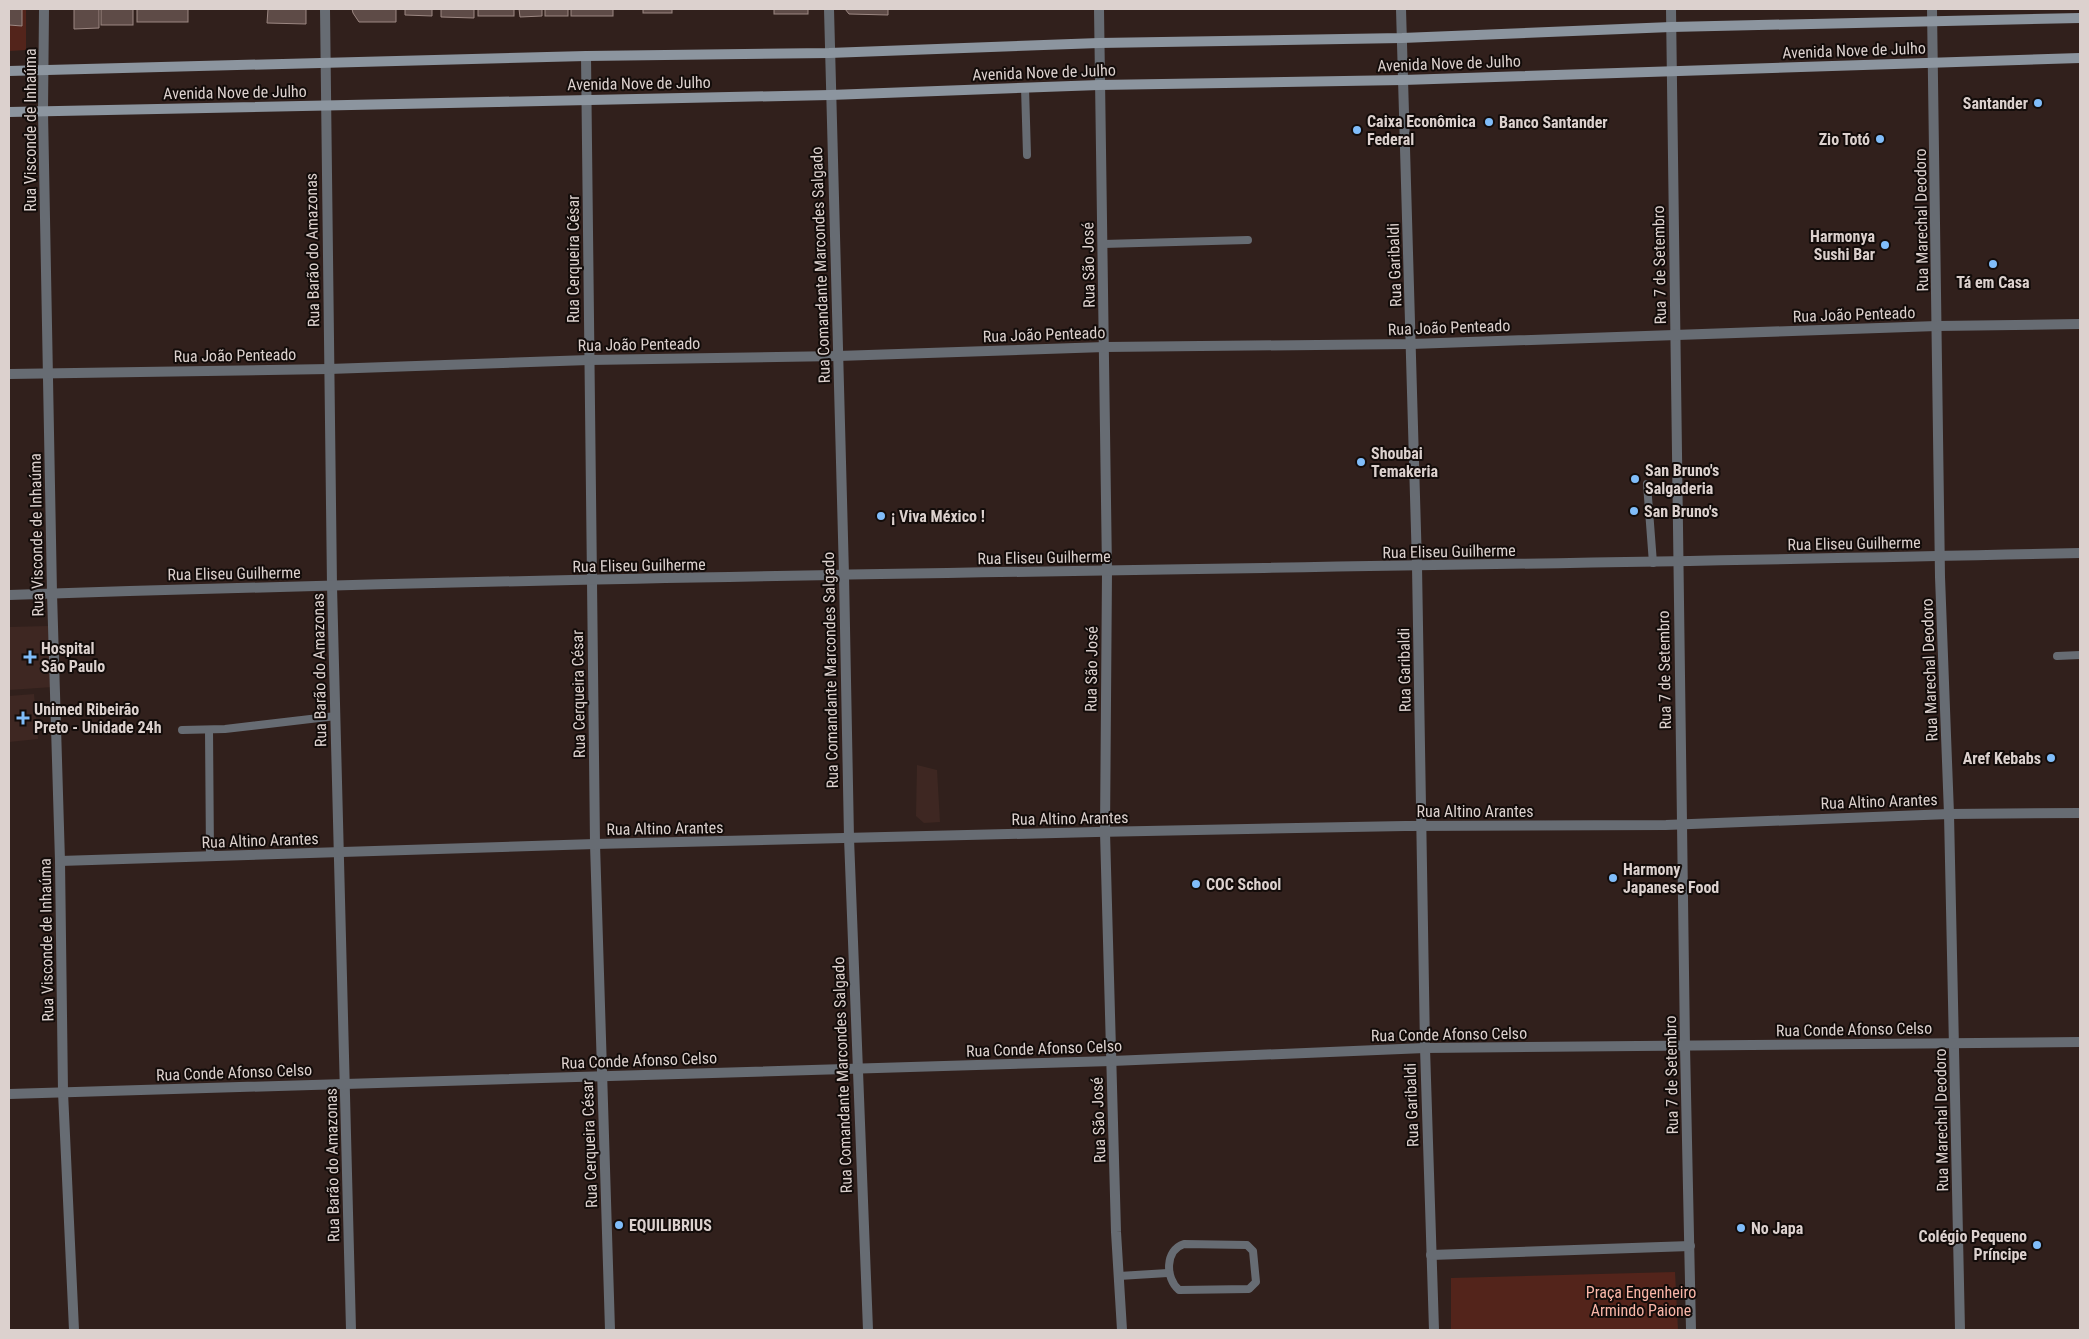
<svg xmlns="http://www.w3.org/2000/svg" width="2089" height="1339" viewBox="0 0 2089 1339" font-family="'Roboto Condensed',sans-serif">
<style>
.built{fill:#3e2722}
.green{fill:#53241b}
.building{fill:#5e4b47;stroke:#9c8782}
.lines{fill:none;stroke-linecap:round;stroke-linejoin:round}
.lane{stroke:#676c73;stroke-width:8}
.street{stroke:#676c73;stroke-width:10}
.secondary{stroke:#8c959f;stroke-width:10}
.poi-dot{fill:#80bdfa;stroke:#130c0a;stroke-width:2}
.labels{text-anchor:middle;stroke-width:4;stroke-linejoin:round;paint-order:stroke}
.street-label{font-size:16px;fill:#dcd1ce;stroke:#130c0a}
.poi-label{font-size:16px;font-weight:bold;fill:#dcd1ce;stroke:#130c0a;text-anchor:start}
.park-label{font-size:16px;fill:#fab6a8;stroke:#130c0a}
</style>
<rect width="100%" height="100%" fill="#31201c"/>
<g class="built">
<polygon points="48,626 53,687 9,690 9,627"/>
<polygon points="34,694 38,739 9,742 9,696"/>
<polygon points="917,765 937,770 940,822 924,823 916,816"/>
</g>
<g class="green">
<polygon points="9,9 26,9 26,50 9,51"/>
<polygon points="1675,1272 1678,1330 1451,1330 1451,1278"/>
</g>
<g class="building">
<polygon points="9,9 22,9 22,26 9,25"/>
<polygon points="74,9 99,9 99,28 74,29"/>
<rect x="101" y="9" width="32" height="16"/>
<rect x="137" y="9" width="51" height="13"/>
<polygon points="268,9 306,9 306,24 267,23"/>
<polygon points="352,9 396,9 396,22 359,22 353,13"/>
<polygon points="405,9 432,9 432,16 405,15"/>
<polygon points="441,9 474,9 474,18 441,17"/>
<rect x="478" y="9" width="36" height="7"/>
<polygon points="519,9 542,9 542,16 520,17"/>
<rect x="545" y="9" width="23" height="7"/>
<rect x="571" y="9" width="42" height="7"/>
<rect x="643" y="9" width="29" height="4"/>
<rect x="774" y="9" width="34" height="5"/>
<polygon points="845,9 888,9 888,15 849,14"/>
</g>
<g class="lines">
<g class="lane">
<polyline points="1025,87 1027,155"/>
<polyline points="1103,244 1248,240"/>
<polyline points="1647,484 1653,563"/>
<polyline points="2057,656 2080,655"/>
<polyline points="182,730 225,729 336,716"/>
<polyline points="209,730 210,856"/>
<path d="M1184 1244 1247 1245 1253 1251 1256 1282 1249 1289 1179 1290C1165 1278 1165 1250 1184 1244Z"/>
<polyline points="1119,1276 1168,1273"/>
</g>
<g class="street">
<polyline points="44,9 43,111 52,593 60,861 63,1092 74,1330"/>
<polyline points="325,9 332,586 351,1330"/>
<polyline points="829,9 844,575 849,838 868,1330"/>
<polyline points="1099,9 1107,571 1105,832 1116,1232 1122,1330"/>
<polyline points="1401,9 1417,566 1425,1048 1434,1330"/>
<polyline points="1671,9 1685,1046 1691,1330"/>
<polyline points="1932,9 1940,577 1949,814 1960,1330"/>
<polyline points="586,56 595,844 610,1330"/>
<polyline points="9,374 329,369 589,360 838,356 1105,347 1411,344 1937,326 2080,324"/>
<path d="M9 595C699 572 1390 569 2080 553"/>
<polyline points="60,861 595,844 1096,832 1405,826 1666,825 1949,814 2080,813"/>
<polyline points="9,1094 1112,1061 1425,1048 2080,1042"/>
<polyline points="1431,1255 1690,1246"/>
</g>
<g class="secondary">
<polyline points="9,71 586,56 829,53 1099,43 1402,38 1671,27 2080,18"/>
<polyline points="9,112 830,95 1099,85 1403,80 2080,58"/>
</g>
</g>
<g class="poi-dot">
<circle cx="2038" cy="103" r="5"/>
<circle cx="1489" cy="122" r="5"/>
<circle cx="1357" cy="130" r="5"/>
<circle cx="1880" cy="139" r="5"/>
<circle cx="1885" cy="245" r="5"/>
<circle cx="1993" cy="264" r="5"/>
<circle cx="1361" cy="462" r="5"/>
<circle cx="1635" cy="479" r="5"/>
<circle cx="1634" cy="511" r="5"/>
<circle cx="881" cy="516" r="5"/>
<path d="M27.5 649.5h5v5h5v5h-5v5h-5v-5h-5v-5h5z"/>
<path d="M20.5 710.5h5v5h5v5h-5v5h-5v-5h-5v-5h5z"/>
<circle cx="2051" cy="758" r="5"/>
<circle cx="1613" cy="878" r="5"/>
<circle cx="1196" cy="884" r="5"/>
<circle cx="619" cy="1225" r="5"/>
<circle cx="1741" cy="1228" r="5"/>
<circle cx="2037" cy="1245" r="5"/>
</g>
<g class="labels">
<g class="street-label">
<text transform="translate(1854 50) rotate(-2)" y="6">Avenida Nove de Julho</text>
<text transform="translate(1449 63) rotate(-2)" y="6">Avenida Nove de Julho</text>
<text transform="translate(1044 72) rotate(-2)" y="6">Avenida Nove de Julho</text>
<text transform="translate(639 83) rotate(-1)" y="6">Avenida Nove de Julho</text>
<text transform="translate(235 92) rotate(-1)" y="6">Avenida Nove de Julho</text>
<text transform="translate(30 130) rotate(-90)" y="6">Rua Visconde de Inhaúma</text>
<text transform="translate(1921 220) rotate(-91)" y="6">Rua Marechal Deodoro</text>
<text transform="translate(312 250) rotate(-91)" y="6">Rua Barão do Amazonas</text>
<text transform="translate(573 259) rotate(-90)" y="6">Rua Cerqueira César</text>
<text transform="translate(820 265) rotate(-92)" y="6">Rua Comandante Marcondes Salgado</text>
<text transform="translate(1088 265) rotate(-91)" y="6">Rua São José</text>
<text transform="translate(1394 265) rotate(-92)" y="6">Rua Garibaldi</text>
<text transform="translate(1659 265) rotate(-91)" y="6">Rua 7 de Setembro</text>
<text transform="translate(1854 314) rotate(-2)" y="6">Rua João Penteado</text>
<text transform="translate(1449 327) rotate(-2)" y="6">Rua João Penteado</text>
<text transform="translate(1044 334) rotate(-2)" y="6">Rua João Penteado</text>
<text transform="translate(639 344) rotate(-1)" y="6">Rua João Penteado</text>
<text transform="translate(235 355) rotate(-1)" y="6">Rua João Penteado</text>
<text transform="translate(36 535) rotate(-91)" y="6">Rua Visconde de Inhaúma</text>
<text transform="translate(1854 543) rotate(-1)" y="6">Rua Eliseu Guilherme</text>
<text transform="translate(1449 551) rotate(-1)" y="6">Rua Eliseu Guilherme</text>
<text transform="translate(1044 557) rotate(-1)" y="6">Rua Eliseu Guilherme</text>
<text transform="translate(639 565) rotate(-1)" y="6">Rua Eliseu Guilherme</text>
<text transform="translate(234 573) rotate(-1)" y="6">Rua Eliseu Guilherme</text>
<text transform="translate(1091 669) rotate(-89)" y="6">Rua São José</text>
<text transform="translate(319 670) rotate(-91)" y="6">Rua Barão do Amazonas</text>
<text transform="translate(830 670) rotate(-91)" y="6">Rua Comandante Marcondes Salgado</text>
<text transform="translate(1404 670) rotate(-91)" y="6">Rua Garibaldi</text>
<text transform="translate(1664 670) rotate(-91)" y="6">Rua 7 de Setembro</text>
<text transform="translate(1929 670) rotate(-92)" y="6">Rua Marechal Deodoro</text>
<text transform="translate(578 694) rotate(-91)" y="6">Rua Cerqueira César</text>
<text transform="translate(1879 801) rotate(-2)" y="6">Rua Altino Arantes</text>
<text x="1475" y="817">Rua Altino Arantes</text>
<text transform="translate(1070 818) rotate(-1)" y="6">Rua Altino Arantes</text>
<text transform="translate(665 828) rotate(-1)" y="6">Rua Altino Arantes</text>
<text transform="translate(260 840) rotate(-2)" y="6">Rua Altino Arantes</text>
<text transform="translate(46 940) rotate(-91)" y="6">Rua Visconde de Inhaúma</text>
<text transform="translate(1854 1029) rotate(-1)" y="6">Rua Conde Afonso Celso</text>
<text transform="translate(1449 1034) rotate(-1)" y="6">Rua Conde Afonso Celso</text>
<text transform="translate(1044 1048) rotate(-2)" y="6">Rua Conde Afonso Celso</text>
<text transform="translate(639 1060) rotate(-2)" y="6">Rua Conde Afonso Celso</text>
<text transform="translate(234 1072) rotate(-2)" y="6">Rua Conde Afonso Celso</text>
<text transform="translate(842 1075) rotate(-92)" y="6">Rua Comandante Marcondes Salgado</text>
<text transform="translate(1671 1075) rotate(-91)" y="6">Rua 7 de Setembro</text>
<text transform="translate(1411 1105) rotate(-92)" y="6">Rua Garibaldi</text>
<text transform="translate(1098 1120) rotate(-92)" y="6">Rua São José</text>
<text transform="translate(1941 1120) rotate(-91)" y="6">Rua Marechal Deodoro</text>
<text transform="translate(589 1144) rotate(-92)" y="6">Rua Cerqueira César</text>
<text transform="translate(332 1165) rotate(-91)" y="6">Rua Barão do Amazonas</text>
</g>
<g class="poi-label">
<text x="2028" y="109" text-anchor="end">Santander</text>
<text x="1367" y="127">Caixa Econômica<tspan x="1367" dy="18">Federal</tspan></text>
<text x="1499" y="128">Banco Santander</text>
<text x="1870" y="145" text-anchor="end">Zio Totó</text>
<text x="1875" y="242" text-anchor="end">Harmonya<tspan x="1875" dy="18">Sushi Bar</tspan></text>
<text x="1993" y="288" text-anchor="middle">Tá em Casa</text>
<text x="1371" y="459">Shoubai<tspan x="1371" dy="18">Temakeria</tspan></text>
<text x="1645" y="476">San Bruno's<tspan x="1645" dy="18">Salgaderia</tspan></text>
<text x="1644" y="517">San Bruno's</text>
<text x="891" y="522">¡ Viva México !</text>
<text x="41" y="654">Hospital<tspan x="41" dy="18">São Paulo</tspan></text>
<text x="34" y="715">Unimed Ribeirão<tspan x="34" dy="18">Preto - Unidade 24h</tspan></text>
<text x="2041" y="764" text-anchor="end">Aref Kebabs</text>
<text x="1623" y="875">Harmony<tspan x="1623" dy="18">Japanese Food</tspan></text>
<text x="1206" y="890">COC School</text>
<text x="629" y="1231">EQUILIBRIUS</text>
<text x="1751" y="1234">No Japa</text>
<text x="2027" y="1242" text-anchor="end">Colégio Pequeno<tspan x="2027" dy="18">Príncipe</tspan></text>
</g>
<g class="park-label">
<text x="1641" y="1298">Praça Engenheiro<tspan x="1641" dy="18">Armindo Paione</tspan></text>
</g>
</g>
<rect width="2089" height="1339" fill="none" stroke="#dcd1ce" stroke-width="20"/>
</svg>
